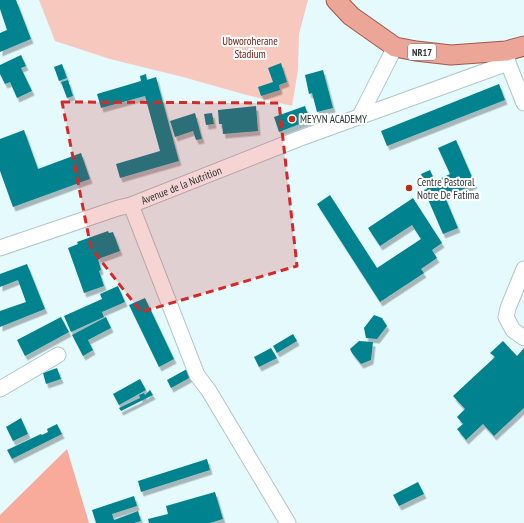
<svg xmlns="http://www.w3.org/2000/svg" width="524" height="523" viewBox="0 0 524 523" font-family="'PT Sans Narrow',sans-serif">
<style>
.green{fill:#f7c8bd}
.forest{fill:#f8ab9a}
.building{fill:#00838e;filter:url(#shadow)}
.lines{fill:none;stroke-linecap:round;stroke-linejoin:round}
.minor-casing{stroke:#afc4c6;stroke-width:17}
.major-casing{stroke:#a0584a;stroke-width:21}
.minor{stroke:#fff;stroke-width:15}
.major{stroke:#eca698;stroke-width:19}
.marked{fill:#d62828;fill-opacity:0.2;stroke:#d62828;stroke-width:3;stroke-dasharray:8 5;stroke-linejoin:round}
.poi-dot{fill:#ba2e14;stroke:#fff;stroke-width:1.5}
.labels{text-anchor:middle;stroke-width:4;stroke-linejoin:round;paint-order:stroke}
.shield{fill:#fff;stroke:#6b7272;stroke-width:1}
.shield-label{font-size:10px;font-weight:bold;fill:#2c3536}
.park-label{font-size:11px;fill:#681506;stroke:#fff}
.poi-label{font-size:11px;fill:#2c3536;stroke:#fff;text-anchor:start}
.street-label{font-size:11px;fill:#2c3536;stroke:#fff}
</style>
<defs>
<filter id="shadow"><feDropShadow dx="2.5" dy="4.5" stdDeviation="0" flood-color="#0004"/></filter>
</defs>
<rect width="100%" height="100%" fill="#e4fafc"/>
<polygon class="green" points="39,0 308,0 299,34 298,70 292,106 243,94 183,77 110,59 55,41"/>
<polygon class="forest" points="67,449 89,523 0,523 0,515"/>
<g class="building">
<polygon points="0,0 16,0 31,39 0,52 0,33 7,30 0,9"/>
<polygon points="21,55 26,66 21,68 32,91 17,98 10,82 5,84 0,74 0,65"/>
<polygon points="281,63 287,82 279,85 280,90 261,96 258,87 273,82 268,68"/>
<polygon points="62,64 67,78 59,81 54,67"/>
<polygon points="323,70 333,108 317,112 312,93 309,94 305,75"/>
<polygon points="146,74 147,80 156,77 179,161 120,178 116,164 160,151 145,96 101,108 97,94 141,81 140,76"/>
<polygon points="68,80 73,96 67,98 61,82"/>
<polygon points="499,84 505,100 387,146 381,131"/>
<polygon points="256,106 258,131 223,134 222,124 219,124 218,110"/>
<polygon points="305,106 310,120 279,132 274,117"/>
<polygon points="195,113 202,139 196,140 193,131 175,137 170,121"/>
<polygon points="212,113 214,124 206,125 204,114"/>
<polygon points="24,130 38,169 81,153 90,179 13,207 0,171 0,139"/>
<polygon points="456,140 475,184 445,197 458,228 443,234 424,190 427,189 421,174 430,170 435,181 450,174 438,148"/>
<polygon points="330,195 377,268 421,239 412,225 380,246 368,228 413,198 442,243 432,250 437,258 421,269 424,273 380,302 317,204"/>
<polygon points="108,231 109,233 113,232 120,251 98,259 101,270 99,271 104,286 84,293 68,248 78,244 77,242"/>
<polygon points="27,264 45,309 0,327 0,311 26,302 18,280 0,287 0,274"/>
<polygon points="118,286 125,302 102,312 104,317 71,332 64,316 102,299 100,294"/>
<polygon points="145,298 174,359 159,367 129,305"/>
<polygon points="374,315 382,318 387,326 377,339 366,338 364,328"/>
<polygon points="61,317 69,332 25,356 17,340"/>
<polygon points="106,317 111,328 88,340 93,350 83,356 72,335"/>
<polygon points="293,334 297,341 277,353 273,346"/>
<polygon points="359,341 373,342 371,360 361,364 352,353 350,349"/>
<polygon points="503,341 517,356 524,348 524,408 494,436 483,424 466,440 457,429 463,424 457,417 465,409 453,396 495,357 490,353"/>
<polygon points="271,348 277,358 259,367 254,357"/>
<polygon points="57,368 61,379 46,384 43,373"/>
<polygon points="187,369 191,377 171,388 167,380"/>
<polygon points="140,379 146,390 119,405 113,394"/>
<polygon points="150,390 153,395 121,411 119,408 140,398 139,395 144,393 145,395"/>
<polygon points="21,418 28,434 13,441 6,427"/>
<polygon points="57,424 62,434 12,459 7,450 41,434 42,435 48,432 47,429"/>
<polygon points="207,459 210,470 141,492 138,481"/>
<polygon points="418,482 424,494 399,506 393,495"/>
<polygon points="215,492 223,519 210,523 149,523 148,519 168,514 166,506"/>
<polygon points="134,496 137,506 112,514 114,520 138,511 141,521 134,523 96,523 92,510"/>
</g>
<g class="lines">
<g class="minor-casing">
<g id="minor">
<polyline points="507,53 508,63 524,103"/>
<polyline points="360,116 395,47"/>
<polyline points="131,205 197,375 209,391 288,523"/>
<path id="s1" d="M0 248 118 208 131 205 298 139 508 63"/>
<polyline points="524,269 508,308 506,317 513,330 524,338"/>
<polyline points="0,389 58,355"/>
</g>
</g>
<g class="major-casing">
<polyline id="major" points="336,0 351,16 395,47 416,51 451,55 506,51 524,46"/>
</g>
<use href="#minor" class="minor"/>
<use href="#major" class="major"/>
</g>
<path class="marked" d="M62 102 279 103 297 266 141 312 91 248Z"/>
<g class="poi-dot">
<circle cx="292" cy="119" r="4"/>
<circle cx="409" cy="188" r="4"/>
</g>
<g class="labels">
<rect class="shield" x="408" y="44" width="28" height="16" rx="3"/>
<g class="shield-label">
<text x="422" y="56">NR17</text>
</g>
<g class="park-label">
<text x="250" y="45">Ubworoherane<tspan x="250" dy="13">Stadium</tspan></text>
</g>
<g class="poi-label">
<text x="300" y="123">MEYVN ACADEMY</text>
<text x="417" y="186">Centre Pastoral<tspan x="417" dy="13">Notre De Fatima</tspan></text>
</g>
<g class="street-label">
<text dy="4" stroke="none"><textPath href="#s1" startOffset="192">Avenue de la Nutrition</textPath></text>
</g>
</g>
</svg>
